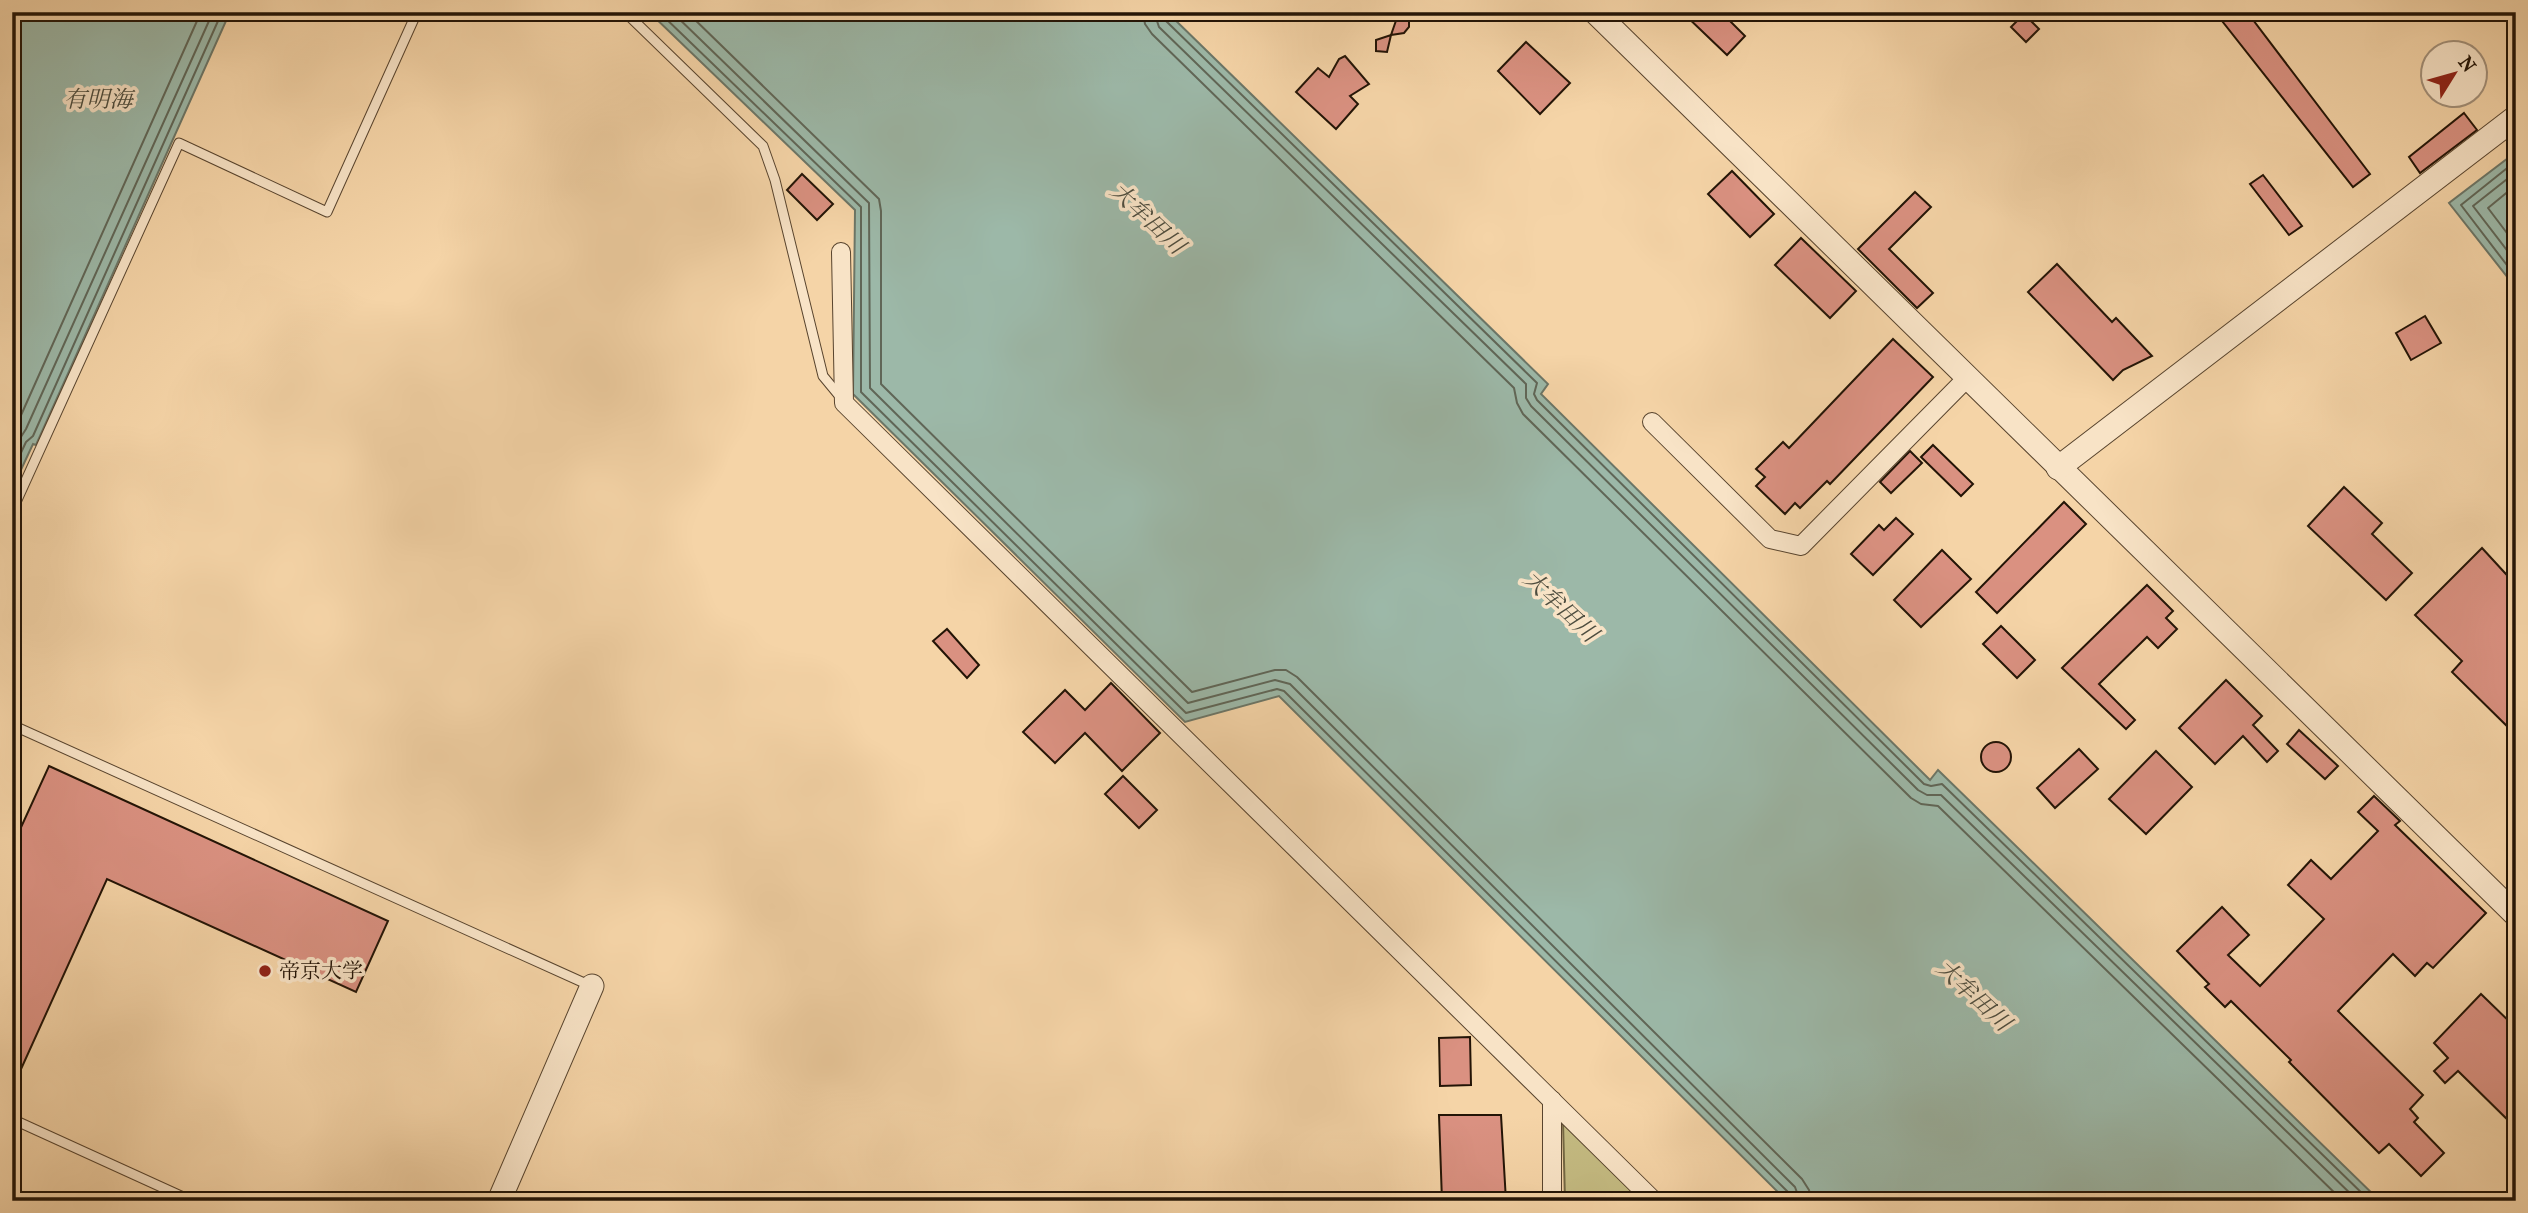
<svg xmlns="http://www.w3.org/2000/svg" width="2528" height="1213" viewBox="0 0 2528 1213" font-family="'IM FELL French Canon','Noto Serif JP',serif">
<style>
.green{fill:#c4bb82;stroke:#746844;stroke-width:2}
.water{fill:#9cb8a8;stroke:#6c7667;stroke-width:2}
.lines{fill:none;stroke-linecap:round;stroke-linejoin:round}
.shore{stroke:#606657;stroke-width:2}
.building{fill:#da9181;stroke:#231406;stroke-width:2}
.service-casing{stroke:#58442e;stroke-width:11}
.minor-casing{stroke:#58442e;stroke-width:20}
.tertiary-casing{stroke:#58442e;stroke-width:25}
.service{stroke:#f8e3c6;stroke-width:9}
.minor{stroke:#f8e3c6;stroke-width:18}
.tertiary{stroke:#f8e3c6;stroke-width:23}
.poi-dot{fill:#8f2418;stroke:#f8e3c6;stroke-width:2.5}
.labels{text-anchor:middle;stroke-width:7;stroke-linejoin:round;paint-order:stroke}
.poi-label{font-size:21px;fill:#231406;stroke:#f8e3c6;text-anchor:start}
.water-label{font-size:23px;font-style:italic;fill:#4d4d3f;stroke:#f8e3c6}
</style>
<rect width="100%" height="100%" fill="#f5d4a7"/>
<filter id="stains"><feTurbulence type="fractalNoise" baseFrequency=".00286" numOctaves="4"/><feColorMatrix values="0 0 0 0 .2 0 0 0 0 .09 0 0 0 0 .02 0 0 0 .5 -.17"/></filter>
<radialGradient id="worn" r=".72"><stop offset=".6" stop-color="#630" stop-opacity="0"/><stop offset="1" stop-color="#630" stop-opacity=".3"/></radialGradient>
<polygon class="green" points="1563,1122 1642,1201 1565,1201"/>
<g class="water">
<polygon points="12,12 230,12 36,445 33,444 12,489"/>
<polygon points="649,12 1167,12 1548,384 1541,394 1930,780 1938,770 2380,1201 1787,1201 1279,696 1185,722 853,394 855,210"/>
<polygon points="2516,152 2516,288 2449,203"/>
</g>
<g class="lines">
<g class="shore">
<polyline points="659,12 861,207 861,392 1186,713 1277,689 1284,691 1789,1193 1791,1201"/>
<polyline points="672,12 869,203 870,388 1188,703 1275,680 1290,684 1795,1187 1800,1201"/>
<polyline points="687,12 879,199 881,211 881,384 1192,692 1275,670 1286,670 1297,677 1802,1179 1809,1190 1811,1201"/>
<polyline points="1143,12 1145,24 1152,34 1514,388 1517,403 1523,414 1911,798 1921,804 1938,806 2343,1201"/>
<polyline points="1154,12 1159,27 1526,384 1526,398 1531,406 1918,790 1927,795 1941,795 2358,1201"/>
<polyline points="1163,12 1165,20 1537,383 1534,394 1537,400 1924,784 1931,786 1942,784 2370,1201"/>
<polyline points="2516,161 2461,205 2516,277"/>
<polyline points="2516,172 2473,206 2516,262"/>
<polyline points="2516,185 2488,208 2516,245"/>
<polyline points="12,428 18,422 201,12"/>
<polyline points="12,451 26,429 213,12"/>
<polyline points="12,472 26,442 33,436 222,12"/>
</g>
</g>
<g class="building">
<polygon points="1399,12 1409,12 1409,27 1404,33 1391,35"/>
<polygon points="1682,12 1721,12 1745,36 1727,55"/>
<polygon points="2215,12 2247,12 2370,174 2353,187"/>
<polygon points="2024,14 2039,29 2026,42 2011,27"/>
<polygon points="1391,35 1387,52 1376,51 1376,40"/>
<polygon points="1526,42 1570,83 1540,114 1498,71"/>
<polygon points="1345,56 1369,84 1350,96 1358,104 1336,129 1296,92 1318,68 1329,77 1339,59"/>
<polygon points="2464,113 2477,130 2420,173 2409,157"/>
<polygon points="1732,171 1774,214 1750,237 1708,194"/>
<polygon points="802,174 833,204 817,220 787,190"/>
<polygon points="2263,175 2302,226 2289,235 2250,184"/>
<polygon points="1915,192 1931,207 1889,249 1933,293 1917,308 1858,249"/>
<polygon points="1801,238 1856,291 1830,318 1775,265"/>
<polygon points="2057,264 2112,322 2116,318 2152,356 2123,370 2113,380 2028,292"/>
<polygon points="2425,316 2441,343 2411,360 2396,333"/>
<polygon points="1893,339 1933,377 1830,484 1827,481 1800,508 1795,503 1785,514 1756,486 1765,477 1756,469 1783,442 1789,448"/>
<polygon points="1933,445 1973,484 1961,496 1921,457"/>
<polygon points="1910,451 1922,463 1891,493 1880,482"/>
<polygon points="2344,487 2382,523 2372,534 2412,573 2386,600 2308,526"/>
<polygon points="2064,502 2086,524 1997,613 1976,592"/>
<polygon points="1896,518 1913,534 1873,575 1851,554 1879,525 1884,530"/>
<polygon points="2482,548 2516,585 2516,735 2452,672 2462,661 2415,615"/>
<polygon points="1942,550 1971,579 1921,627 1894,600"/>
<polygon points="2147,585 2173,611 2166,618 2177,629 2158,648 2147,637 2099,684 2135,720 2126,729 2062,668"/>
<polygon points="2001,626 2035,660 2017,678 1983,644"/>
<polygon points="947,629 979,665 967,678 933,641"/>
<polygon points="2226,680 2262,716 2253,725 2278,751 2267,762 2243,736 2215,764 2179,728"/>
<polygon points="1111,683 1160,733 1122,771 1085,733 1055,763 1023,732 1065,690 1085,710"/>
<polygon points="2299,730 2338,766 2325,779 2287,744"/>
<circle cx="1996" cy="757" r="15"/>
<polygon points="2079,749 2098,769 2055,808 2037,788"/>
<polygon points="2156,751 2192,787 2146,834 2109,799"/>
<polygon points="49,766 388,921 356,992 107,879 12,1089 12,847"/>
<polygon points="1123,776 1157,810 1139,828 1105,794"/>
<polygon points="2374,796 2400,821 2395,825 2486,913 2433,968 2427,963 2415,976 2393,954 2338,1011 2423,1095 2410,1109 2418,1118 2414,1122 2444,1153 2421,1176 2389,1144 2379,1153 2289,1062 2291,1060 2231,1001 2225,1007 2205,987 2209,984 2177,951 2222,907 2249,935 2228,955 2260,986 2324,919 2288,885 2311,860 2331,879 2378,831 2358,812"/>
<polygon points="2481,994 2516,1028 2516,1128 2458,1071 2445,1083 2434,1071 2448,1058 2434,1043"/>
<polygon points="1470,1037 1471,1085 1440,1086 1439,1038"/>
<polygon points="1439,1115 1501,1115 1506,1201 1442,1201"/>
</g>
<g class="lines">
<g class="service-casing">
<g id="service">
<polyline points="625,12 763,146 775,180 823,376 842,399"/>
<polyline points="12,511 179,143 327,212 417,12"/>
<polyline points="12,725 591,986"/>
<polyline points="12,1119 192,1201"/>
</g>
</g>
<g class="minor-casing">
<g id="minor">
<polyline points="841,252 844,403 1654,1201"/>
<polyline points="1652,422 1770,539 1801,546 1968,377"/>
<polyline points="1552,1100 1552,1201"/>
</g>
</g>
<g class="tertiary-casing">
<g id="tertiary">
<polyline points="1595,12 2516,915"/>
<polyline points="2058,468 2516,117"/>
<polyline points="499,1201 592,986"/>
</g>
</g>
<use href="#service" class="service"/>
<use href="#minor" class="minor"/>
<use href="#tertiary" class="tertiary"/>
</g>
<circle class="poi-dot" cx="265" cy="971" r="7"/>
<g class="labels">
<g class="poi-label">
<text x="279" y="978">帝京大学</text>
</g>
<g class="water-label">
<text x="98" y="107">有明海</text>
<text transform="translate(1148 218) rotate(43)" y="8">大牟田川</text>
<text transform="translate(1561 606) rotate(43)" y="8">大牟田川</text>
<text transform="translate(1974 995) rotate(43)" y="8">大牟田川</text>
</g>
</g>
<rect width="2528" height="1213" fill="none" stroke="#f5d4a7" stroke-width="42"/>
<rect x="14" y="14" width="2500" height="1185" fill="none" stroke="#231406" stroke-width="3.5"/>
<rect x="21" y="21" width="2486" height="1171" fill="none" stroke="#231406" stroke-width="2"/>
<g transform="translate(2454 74) rotate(53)"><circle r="33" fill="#f8e3c6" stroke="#a39079" stroke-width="2"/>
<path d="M0-5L12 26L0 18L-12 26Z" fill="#8f2418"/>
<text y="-10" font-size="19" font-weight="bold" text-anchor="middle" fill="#231406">N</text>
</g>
<rect width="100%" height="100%" filter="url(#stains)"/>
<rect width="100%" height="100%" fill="url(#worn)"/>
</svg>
